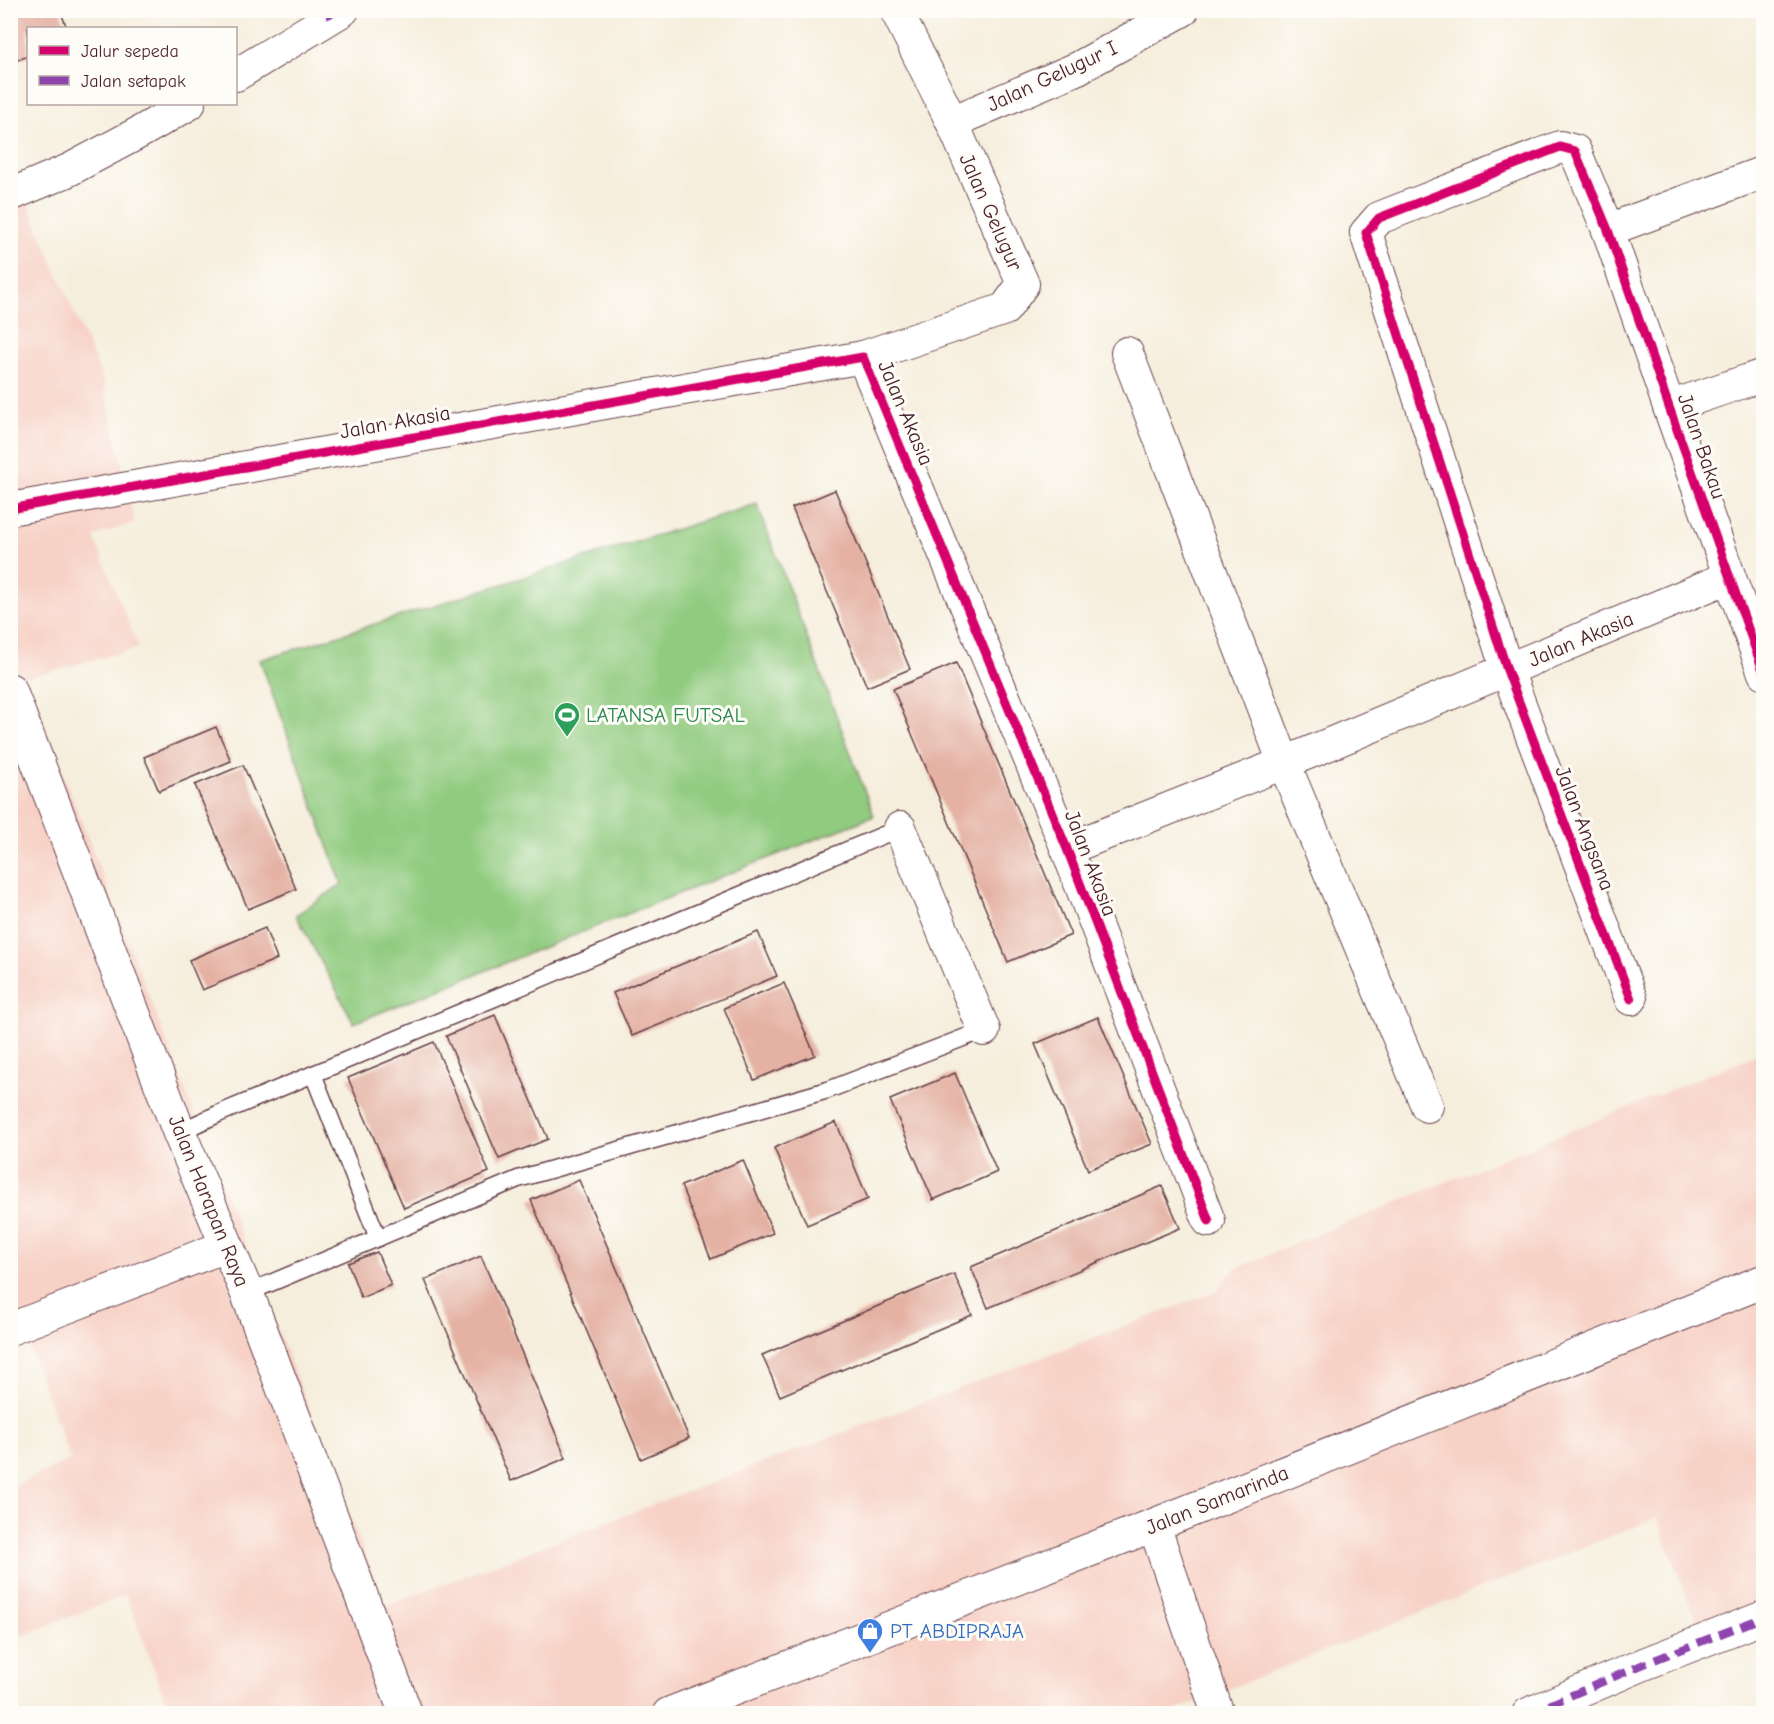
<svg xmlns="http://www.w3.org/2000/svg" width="1774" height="1724" viewBox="0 0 1774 1724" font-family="'Comic Neue',sans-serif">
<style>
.built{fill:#f7d1c6}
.green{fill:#90cb7f;stroke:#6d7555;stroke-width:1.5}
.building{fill:#e4b1a3}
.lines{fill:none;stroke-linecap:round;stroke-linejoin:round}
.service-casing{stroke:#643e46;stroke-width:19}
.minor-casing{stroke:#643e46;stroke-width:34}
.tertiary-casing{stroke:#643e46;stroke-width:35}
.primary-casing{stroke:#643e46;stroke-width:35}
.service{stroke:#fff;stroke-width:16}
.minor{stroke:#fff;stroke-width:32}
.tertiary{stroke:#fff;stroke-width:33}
.primary{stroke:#fff;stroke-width:33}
.quiet{stroke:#8e44ad;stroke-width:8;stroke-dasharray:15 8;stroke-linecap:butt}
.cycleway-casing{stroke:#fdfcf7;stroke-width:13}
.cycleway{stroke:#d6006c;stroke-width:9}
.labels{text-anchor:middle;stroke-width:6;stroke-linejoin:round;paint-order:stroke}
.street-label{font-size:21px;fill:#4a1f2b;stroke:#fdfcf7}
.leisure-label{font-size:21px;fill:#27864d;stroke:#fdfcf7;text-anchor:start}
.shop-label{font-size:21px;fill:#366cbe;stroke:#fdfcf7;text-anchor:start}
</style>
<rect width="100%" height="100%" fill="#fdfcf7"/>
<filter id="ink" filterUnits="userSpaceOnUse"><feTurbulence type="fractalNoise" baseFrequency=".0167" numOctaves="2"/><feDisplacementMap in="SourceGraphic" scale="12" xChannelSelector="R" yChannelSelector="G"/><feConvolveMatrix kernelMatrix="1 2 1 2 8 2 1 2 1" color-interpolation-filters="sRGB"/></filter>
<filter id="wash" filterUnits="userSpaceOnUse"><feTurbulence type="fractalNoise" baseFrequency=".008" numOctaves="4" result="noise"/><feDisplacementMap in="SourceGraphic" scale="24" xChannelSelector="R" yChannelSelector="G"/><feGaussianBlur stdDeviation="1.35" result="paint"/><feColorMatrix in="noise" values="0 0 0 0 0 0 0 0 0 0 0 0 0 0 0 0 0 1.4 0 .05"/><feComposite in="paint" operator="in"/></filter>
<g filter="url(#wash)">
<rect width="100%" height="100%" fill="#f6eedd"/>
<polygon class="built" points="11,164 103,380 135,522 94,537 139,648 26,678 385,1606 1215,1292 1236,1268 1763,1052 1763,1608 1701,1633 1657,1518 1169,1713 170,1713 126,1595 11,1640 11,1488 70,1459 11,1297"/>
<polygon class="green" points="757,504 874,816 354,1023 296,915 342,884 260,660"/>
<g id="blocks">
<g class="building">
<polygon points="10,10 60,10 67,28 28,28 28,56 10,63"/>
<polygon points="835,490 910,669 867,687 792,508"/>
<polygon points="956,663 1071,935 1008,962 893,689"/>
<polygon points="216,727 231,761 159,791 144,757"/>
<polygon points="243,765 296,889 248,909 195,785"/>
<polygon points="265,928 277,959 202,990 189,960"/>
<polygon points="758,932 777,976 632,1036 613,993"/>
<polygon points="784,983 815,1055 754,1080 724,1008"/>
<polygon points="495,1015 548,1139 499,1159 446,1036"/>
<polygon points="1098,1017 1152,1144 1088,1170 1035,1044"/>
<polygon points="434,1042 489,1172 404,1208 348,1078"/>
<polygon points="955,1073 997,1172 933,1200 890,1100"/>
<polygon points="836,1122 868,1199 807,1225 774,1148"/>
<polygon points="743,1160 773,1233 711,1259 681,1186"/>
<polygon points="579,1180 689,1438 641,1459 531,1200"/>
<polygon points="1162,1186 1180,1228 988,1308 971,1267"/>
<polygon points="377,1252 391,1285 361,1298 348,1263"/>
<polygon points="481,1256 566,1458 511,1481 425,1280"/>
<polygon points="954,1274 972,1315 780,1396 762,1355"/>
</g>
</g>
</g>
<g filter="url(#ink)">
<use href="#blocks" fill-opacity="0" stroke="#643e46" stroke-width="1.5"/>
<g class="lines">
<g class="service-casing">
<g id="service">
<polyline points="313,1074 378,1238"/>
<polyline points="179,1132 218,1114 900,828"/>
<polyline points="247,1293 518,1179 828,1090 984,1030"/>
</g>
</g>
<g class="minor-casing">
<g id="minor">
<polyline points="236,75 343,10"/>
<polyline points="952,122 1078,68 1183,10"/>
<polyline points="10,195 69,170 142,131 189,104"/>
<polyline points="1608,230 1764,172"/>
<polyline points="1127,353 1284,763 1427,1106"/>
<polyline points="863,357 1005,309 1023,284 952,122 896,10"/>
<polyline points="1669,407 1764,375"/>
<polyline points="10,509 863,357 1067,849 1209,1221"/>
<polyline points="900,828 984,1030"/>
<polyline points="1067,849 1284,763 1729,577"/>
<polyline points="1631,999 1507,670 1366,233 1379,218 1560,147 1575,151 1608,230 1669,407 1764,673"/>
<polyline points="10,1329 226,1246"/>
<polyline points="1154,1525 1218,1714"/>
<polyline points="1528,1714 1644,1664 1764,1617"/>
</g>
</g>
<g class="tertiary-casing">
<polyline id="tertiary" points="669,1714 1154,1525 1764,1281"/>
</g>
<g class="primary-casing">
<polyline id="primary" points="10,690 179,1132 247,1293 406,1714"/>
</g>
<use href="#service" class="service"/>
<use href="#minor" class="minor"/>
<use href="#tertiary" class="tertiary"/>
<use href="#primary" class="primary"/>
<g class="quiet">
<polyline points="328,10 331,18"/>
<polyline points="1528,1714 1644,1664 1764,1617"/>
</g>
<g class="cycleway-casing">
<g id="cycleway">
<polyline points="10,509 863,357 1067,849 1209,1221"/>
<polyline points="1631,999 1507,670 1366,233 1379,218 1560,147 1575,151 1608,230 1669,407 1764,673"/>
</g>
</g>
<use href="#cycleway" class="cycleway"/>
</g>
</g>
<defs>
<g id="stadium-pin" transform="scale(1.35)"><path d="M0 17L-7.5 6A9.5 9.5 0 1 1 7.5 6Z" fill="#2e9e5b" stroke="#fdfcf7"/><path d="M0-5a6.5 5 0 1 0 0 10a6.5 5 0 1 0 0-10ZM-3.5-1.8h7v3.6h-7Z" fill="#fff"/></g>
<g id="shop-pin" transform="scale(1.35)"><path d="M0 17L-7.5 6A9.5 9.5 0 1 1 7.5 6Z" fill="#3f7fe0" stroke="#fdfcf7"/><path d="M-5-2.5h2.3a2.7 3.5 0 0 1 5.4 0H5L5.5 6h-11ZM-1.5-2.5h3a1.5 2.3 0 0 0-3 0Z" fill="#fff"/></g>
</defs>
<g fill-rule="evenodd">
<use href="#stadium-pin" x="567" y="715"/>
<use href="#shop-pin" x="870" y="1631"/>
</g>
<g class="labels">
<g class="street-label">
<text transform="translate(1052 76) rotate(-25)" y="7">Jalan Gelugur I</text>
<text transform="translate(991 212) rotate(66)" y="7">Jalan Gelugur</text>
<text transform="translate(906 413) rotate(67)" y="7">Jalan Akasia</text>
<text transform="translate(395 422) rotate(-10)" y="7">Jalan Akasia</text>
<text transform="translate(1702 446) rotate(71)" y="7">Jalan Bakau</text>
<text transform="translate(1581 639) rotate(-23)" y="7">Jalan Akasia</text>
<text transform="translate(1585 828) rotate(69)" y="7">Jalan Angsana</text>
<text transform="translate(1091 863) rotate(69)" y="7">Jalan Akasia</text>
<text transform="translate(209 1201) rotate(68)" y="7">Jalan Harapan Raya</text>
<text transform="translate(1217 1500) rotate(-22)" y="7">Jalan Samarinda</text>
</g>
<g class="leisure-label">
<text x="586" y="722">LATANSA FUTSAL</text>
</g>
<g class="shop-label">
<text x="890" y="1638">PT ABDIPRAJA</text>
</g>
</g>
<rect width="1774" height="1724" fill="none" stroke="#fdfcf7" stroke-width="36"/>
<rect x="27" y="27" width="210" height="78" fill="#fdfcf7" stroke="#b5a4a5" stroke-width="1.5"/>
<rect x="39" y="46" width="30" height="9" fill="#d6006c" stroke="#b5a4a5" stroke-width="1.5"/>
<text x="81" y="57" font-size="18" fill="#4a1f2b">Jalur sepeda</text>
<rect x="39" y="76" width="30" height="9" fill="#8e44ad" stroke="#b5a4a5" stroke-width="1.5"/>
<text x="81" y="87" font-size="18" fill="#4a1f2b">Jalan setapak</text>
</svg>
